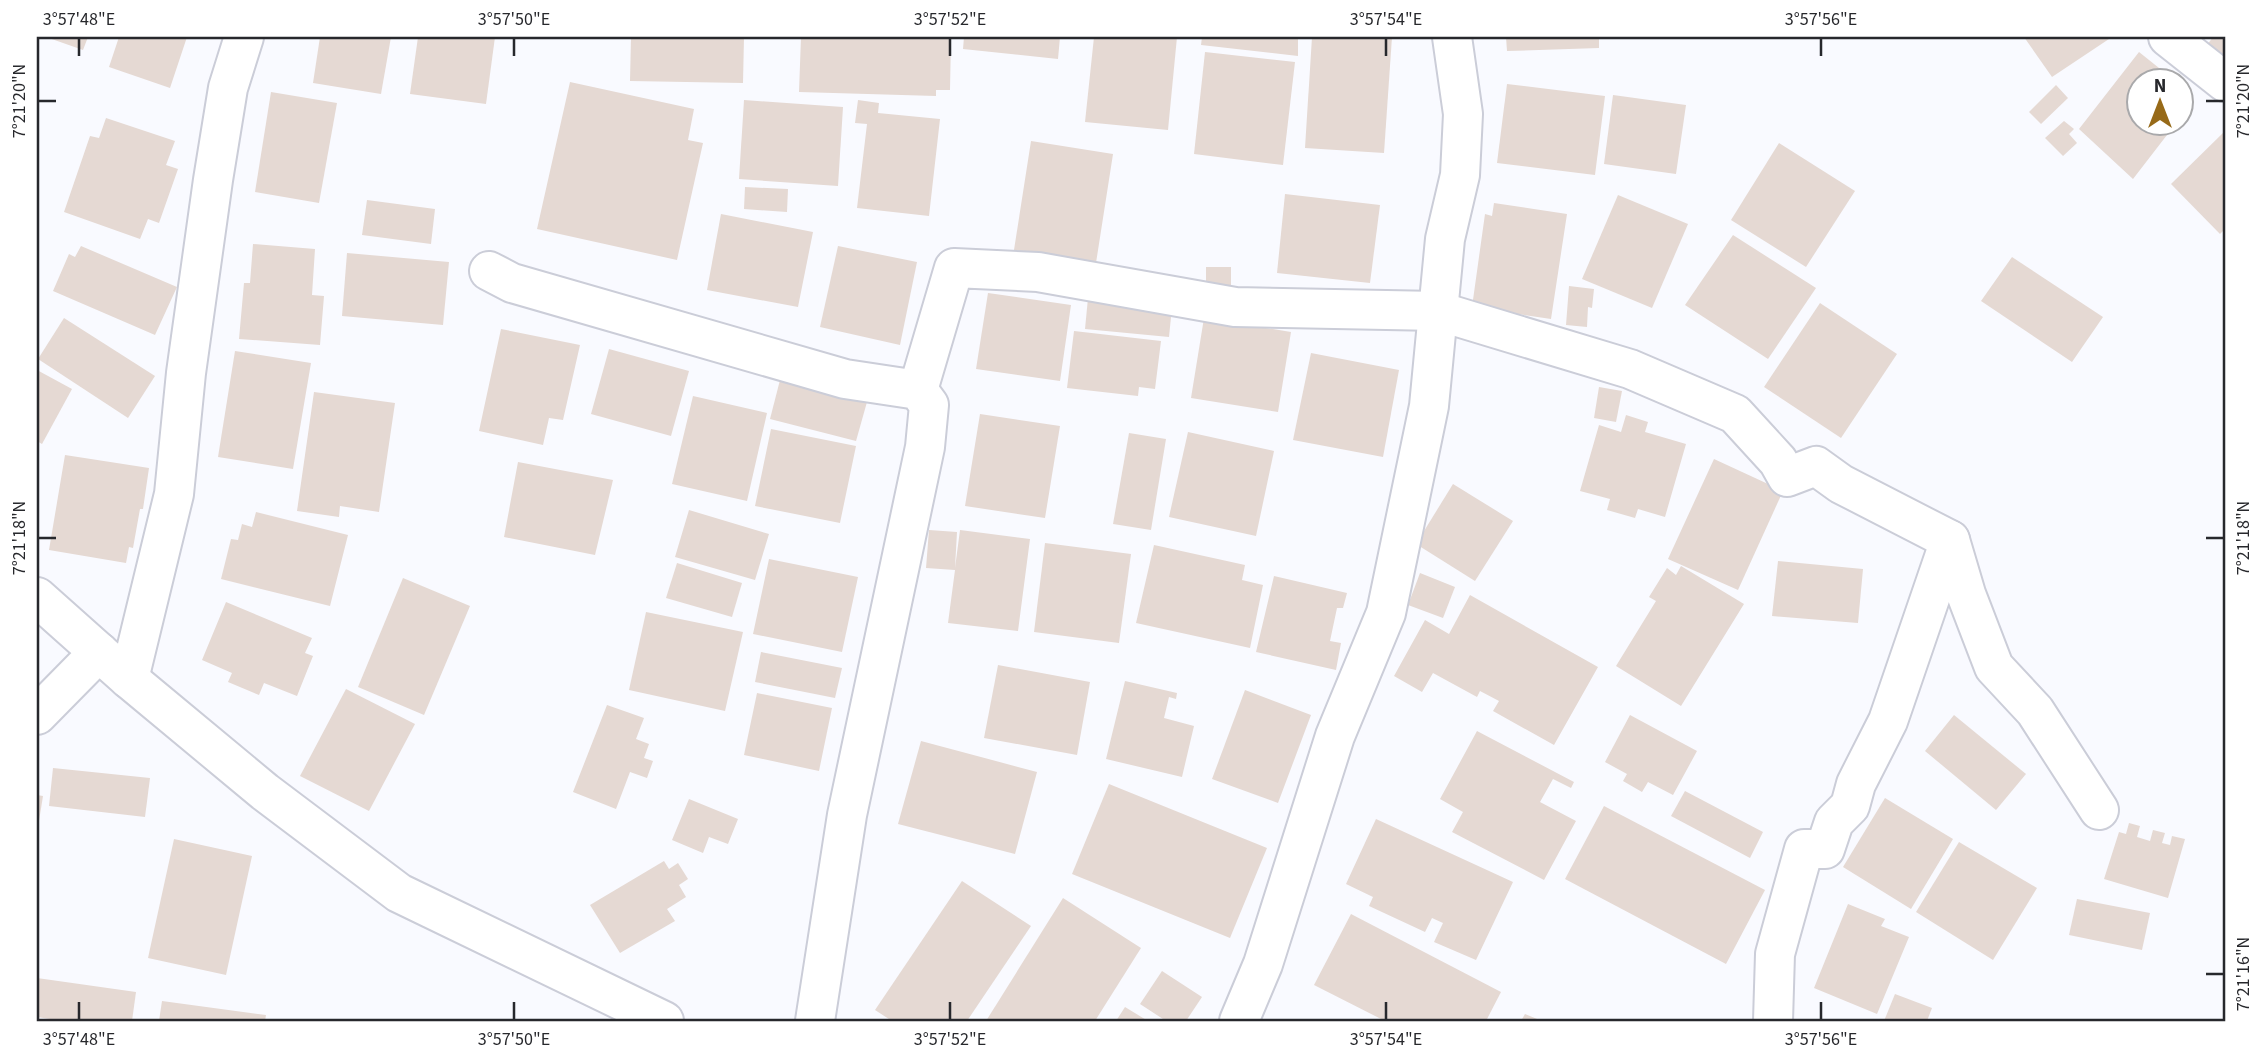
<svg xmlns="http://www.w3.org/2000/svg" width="2262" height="1058" viewBox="0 0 2262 1058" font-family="'Source Sans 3',sans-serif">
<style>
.building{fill:#e5d9d3}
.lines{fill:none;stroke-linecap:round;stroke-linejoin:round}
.minor-casing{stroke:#cbcdd8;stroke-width:42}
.tertiary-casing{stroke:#cbcdd8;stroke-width:42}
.minor{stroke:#fff;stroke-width:38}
.tertiary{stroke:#fff;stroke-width:38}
.ticks{fill:none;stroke:#27282c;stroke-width:2.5}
.neatline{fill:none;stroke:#27282c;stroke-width:2.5}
.ticks-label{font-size:18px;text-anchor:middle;fill:#27282c}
</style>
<rect width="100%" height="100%" fill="#f9faff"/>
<g class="building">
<polygon points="46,37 88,37 83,50"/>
<polygon points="119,37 187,37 170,88 109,67"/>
<polygon points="320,37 391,37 381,94 313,83"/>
<polygon points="418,37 495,37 486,104 410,94"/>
<polygon points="631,37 744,37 743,83 630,81"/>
<polygon points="801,37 951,37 950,90 936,90 936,96 799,92"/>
<polygon points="964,37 1060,37 1058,59 963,49"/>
<polygon points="1094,37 1177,37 1168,130 1085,122"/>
<polygon points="1202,37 1298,37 1298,56 1201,45"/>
<polygon points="1312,37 1392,37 1384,153 1305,148"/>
<polygon points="1506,37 1599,37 1599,48 1507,51"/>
<polygon points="2024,37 2112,37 2052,77"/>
<polygon points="2213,37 2225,37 2225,58 2207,45"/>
<polygon points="1205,52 1295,62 1283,165 1194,154"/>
<polygon points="2139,52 2174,80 2140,80 2140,122 2177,122 2133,179 2079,129"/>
<polygon points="570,82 694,109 688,140 703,143 677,260 537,229"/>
<polygon points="1507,84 1605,96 1595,175 1497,163"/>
<polygon points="2056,85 2068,98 2041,124 2029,112"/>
<polygon points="271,92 337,103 319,203 255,192"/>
<polygon points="1613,95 1686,105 1676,174 1604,164"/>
<polygon points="744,100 843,107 838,186 739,179"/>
<polygon points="858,100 879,103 878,113 940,119 929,216 857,208 867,124 855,123"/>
<polygon points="106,118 175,141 166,165 178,169 159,223 148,219 140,239 64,212 90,136 99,138"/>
<polygon points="2064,121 2074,129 2069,134 2077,143 2063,156 2045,138"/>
<polygon points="2225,131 2225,229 2220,234 2171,184"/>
<polygon points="1031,141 1113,154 1096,263 1014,250"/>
<polygon points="1779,143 1855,191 1806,267 1731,220"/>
<polygon points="745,187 788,189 787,212 744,209"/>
<polygon points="1285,194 1380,205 1370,283 1277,273"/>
<polygon points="1618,195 1688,224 1652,308 1582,279"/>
<polygon points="367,200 435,209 431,244 362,235"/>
<polygon points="1494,203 1567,214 1551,319 1472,307 1485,214 1492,216"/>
<polygon points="721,214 813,232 798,307 707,290"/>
<polygon points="1733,235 1816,288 1768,359 1685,305"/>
<polygon points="253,244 315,249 312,295 324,296 320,345 239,339 244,283 250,283"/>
<polygon points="81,246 177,287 155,335 53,291 69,254 75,257"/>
<polygon points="838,246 917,262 900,345 820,327"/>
<polygon points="347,253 449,262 443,325 342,316"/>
<polygon points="2012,257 2103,317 2072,362 1981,301"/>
<rect x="1206" y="267" width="25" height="24"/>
<polygon points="1569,286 1594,289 1592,308 1588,307 1587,327 1566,325"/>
<polygon points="988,293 1071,305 1060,381 976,369"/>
<polygon points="1088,298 1172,307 1169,337 1085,329"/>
<polygon points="1820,303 1897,354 1841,438 1764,387"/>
<polygon points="64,318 155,376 128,418 38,359"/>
<polygon points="1204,318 1291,332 1278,412 1191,398"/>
<polygon points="501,329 580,345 563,420 549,418 543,445 479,431"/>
<polygon points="1074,331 1161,341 1155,389 1139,387 1138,396 1067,388"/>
<polygon points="609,349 689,371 671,436 591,414"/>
<polygon points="235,351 311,363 293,469 218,457"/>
<polygon points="1311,353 1399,370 1383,457 1293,440"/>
<polygon points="37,370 72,389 42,444 37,441"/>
<polygon points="780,380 867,402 856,441 770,419"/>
<polygon points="1599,387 1622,391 1616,422 1594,418"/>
<polygon points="314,392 395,403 379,512 340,506 339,517 297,511"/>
<polygon points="693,396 767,413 747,501 672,484"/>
<polygon points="980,414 1060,426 1045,518 965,506"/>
<polygon points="1626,415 1648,422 1645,432 1686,444 1665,517 1638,509 1635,518 1607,510 1610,499 1580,491 1599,425 1621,432"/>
<polygon points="771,429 856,446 840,523 755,506"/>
<polygon points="1188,432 1274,451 1256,536 1169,517"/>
<polygon points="1129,433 1166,439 1151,530 1113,524"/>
<polygon points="65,455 149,468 143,509 140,509 133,548 129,547 126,563 49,550"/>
<polygon points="1714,459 1783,491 1738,590 1668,559"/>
<polygon points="518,462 613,480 595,555 504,537"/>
<polygon points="1453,484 1513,521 1475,581 1416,544"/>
<polygon points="689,510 769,534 755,580 675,557"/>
<polygon points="256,512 348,535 330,606 221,579 231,539 238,540 242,524 252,527"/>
<polygon points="929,530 957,532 955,568 960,530 1030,539 1018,631 948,623 955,570 926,568"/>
<polygon points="1045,543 1131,554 1119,643 1034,632"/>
<polygon points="1154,545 1245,565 1242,580 1263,585 1250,648 1136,623"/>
<polygon points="769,559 858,577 842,652 753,634"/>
<polygon points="1778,561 1863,569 1858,623 1772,616"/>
<polygon points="677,563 742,583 732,617 666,598"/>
<polygon points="1681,566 1744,604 1681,706 1616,666 1656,601 1649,597 1667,568 1676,575"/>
<polygon points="1420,573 1455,587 1443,618 1408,605"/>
<polygon points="1274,576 1347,593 1343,608 1337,608 1330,641 1341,643 1336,670 1256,652"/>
<polygon points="403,578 470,606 424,715 358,687"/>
<polygon points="1470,595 1598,667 1554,745 1493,711 1499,701 1480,691 1477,697 1433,673 1422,692 1394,676 1425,620 1449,634"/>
<polygon points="226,602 312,638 305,653 313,656 297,696 264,683 259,695 228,682 232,673 202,660"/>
<polygon points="646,612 743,632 725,711 629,690"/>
<polygon points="761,652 842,668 835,698 755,682"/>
<polygon points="998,665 1090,682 1077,755 984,738"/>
<polygon points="1125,681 1177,693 1176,699 1169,697 1164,718 1194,726 1182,777 1106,759"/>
<polygon points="346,689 415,724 369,811 300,776"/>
<polygon points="1245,690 1311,715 1278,803 1212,779"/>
<polygon points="757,693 832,708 819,771 744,755"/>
<polygon points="607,705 644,718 636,739 649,744 644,758 653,761 647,778 630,772 616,809 573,792"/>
<polygon points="1630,715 1697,751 1673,795 1648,782 1642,792 1623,781 1627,774 1605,762"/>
<polygon points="1954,715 2026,774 1996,810 1925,751"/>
<polygon points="1477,731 1574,782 1571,788 1553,779 1540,802 1576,821 1544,880 1452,832 1463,812 1440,799"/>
<polygon points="921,741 1037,772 1015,854 898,824"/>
<polygon points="53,768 150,778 145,817 49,806"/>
<polygon points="1109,784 1267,848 1230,938 1072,874"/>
<polygon points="1685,791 1763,832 1750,858 1671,816"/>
<polygon points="37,795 43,796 38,827 37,827"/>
<polygon points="1885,798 1953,839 1911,909 1843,867"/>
<polygon points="689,799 738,819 728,844 709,837 703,853 672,840"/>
<polygon points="1604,806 1765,890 1726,964 1565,879"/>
<polygon points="1376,819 1513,882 1476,960 1434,942 1443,923 1432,918 1425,932 1369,906 1373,897 1346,884"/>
<polygon points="2129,823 2140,826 2137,837 2150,841 2153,830 2165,833 2162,843 2170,845 2172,836 2185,839 2168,898 2104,879 2119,832 2126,834"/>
<polygon points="174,839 252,856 226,975 148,958"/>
<polygon points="1959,842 2037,888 1993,960 1916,912"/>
<polygon points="664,861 669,869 678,863 688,879 679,885 686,897 667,909 675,921 620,953 590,905"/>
<polygon points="962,881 1031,926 967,1021 892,1021 875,1010"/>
<polygon points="1063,898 1141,948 1095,1021 986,1021"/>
<polygon points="2077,899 2150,913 2142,950 2069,935"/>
<polygon points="1848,904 1885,919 1881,926 1909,937 1877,1014 1814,988"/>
<polygon points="1351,914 1501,992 1486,1021 1385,1021 1314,985"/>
<polygon points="1162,971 1202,997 1186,1021 1166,1021 1140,1004"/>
<polygon points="37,978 136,992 132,1021 63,1021 37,1017"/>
<polygon points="1895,994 1932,1008 1927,1021 1884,1021"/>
<polygon points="162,1001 266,1015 265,1021 159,1021"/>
<polygon points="1125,1007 1148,1021 1116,1021"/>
<polygon points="1525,1014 1542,1021 1521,1021"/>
</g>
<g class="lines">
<g class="minor-casing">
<g id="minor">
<polyline points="2168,37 2225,82"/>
<polyline points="489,271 512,283 845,379 918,390 929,405 925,447 847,815 815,1021"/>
<polyline points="918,390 954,268 1038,272 1235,307 1438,311 1630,369 1735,414 1778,461 1787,477 1816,466 1841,484 1950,540 1966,594 1994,667 2035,711 2099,810"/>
<polyline points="129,679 174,494 186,373 213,180 228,88 244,37"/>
<polyline points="37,715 99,652"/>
<polyline points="1773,1021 1775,954 1804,849 1825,849 1834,822 1850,806 1856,784 1888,721 1950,540"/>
</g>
</g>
<g class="tertiary-casing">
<g id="tertiary">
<polyline points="37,597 129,679 265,792 399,893 664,1021"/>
<polyline points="1239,1021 1263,964 1335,736 1386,613 1429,406 1445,239 1460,175 1463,114 1452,37"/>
</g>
</g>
<use href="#minor" class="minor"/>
<use href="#tertiary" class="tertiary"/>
</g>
<path class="ticks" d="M79 38V56M514 38V56M950 38V56M1386 38V56M1821 38V56M38 101H56M2206 101H2224M38 538H56M2206 538H2224M2206 974H2224M79 1002V1020M514 1002V1020M950 1002V1020M1386 1002V1020M1821 1002V1020"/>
<rect width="2262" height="1058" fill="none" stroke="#ffffff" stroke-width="77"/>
<g transform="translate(2160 102)"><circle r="33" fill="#ffffff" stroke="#a9a9ab" stroke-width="2"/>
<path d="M0-5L12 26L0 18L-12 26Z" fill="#976a18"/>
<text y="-10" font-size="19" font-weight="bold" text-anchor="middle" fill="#27282c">N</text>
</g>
<rect x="38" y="38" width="2186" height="982" class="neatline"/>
<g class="ticks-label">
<text x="79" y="25">3°57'48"E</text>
<text x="514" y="25">3°57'50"E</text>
<text x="950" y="25">3°57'52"E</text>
<text x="1386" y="25">3°57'54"E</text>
<text x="1821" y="25">3°57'56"E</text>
<text transform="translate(19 101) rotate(-90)" y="6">7°21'20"N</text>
<text transform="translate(2243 101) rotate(-90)" y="6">7°21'20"N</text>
<text transform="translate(19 538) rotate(-90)" y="6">7°21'18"N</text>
<text transform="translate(2243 538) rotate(-90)" y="6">7°21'18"N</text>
<text transform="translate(2243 974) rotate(-90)" y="6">7°21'16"N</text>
<text x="79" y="1045">3°57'48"E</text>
<text x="514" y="1045">3°57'50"E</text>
<text x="950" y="1045">3°57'52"E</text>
<text x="1386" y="1045">3°57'54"E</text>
<text x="1821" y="1045">3°57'56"E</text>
</g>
</svg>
